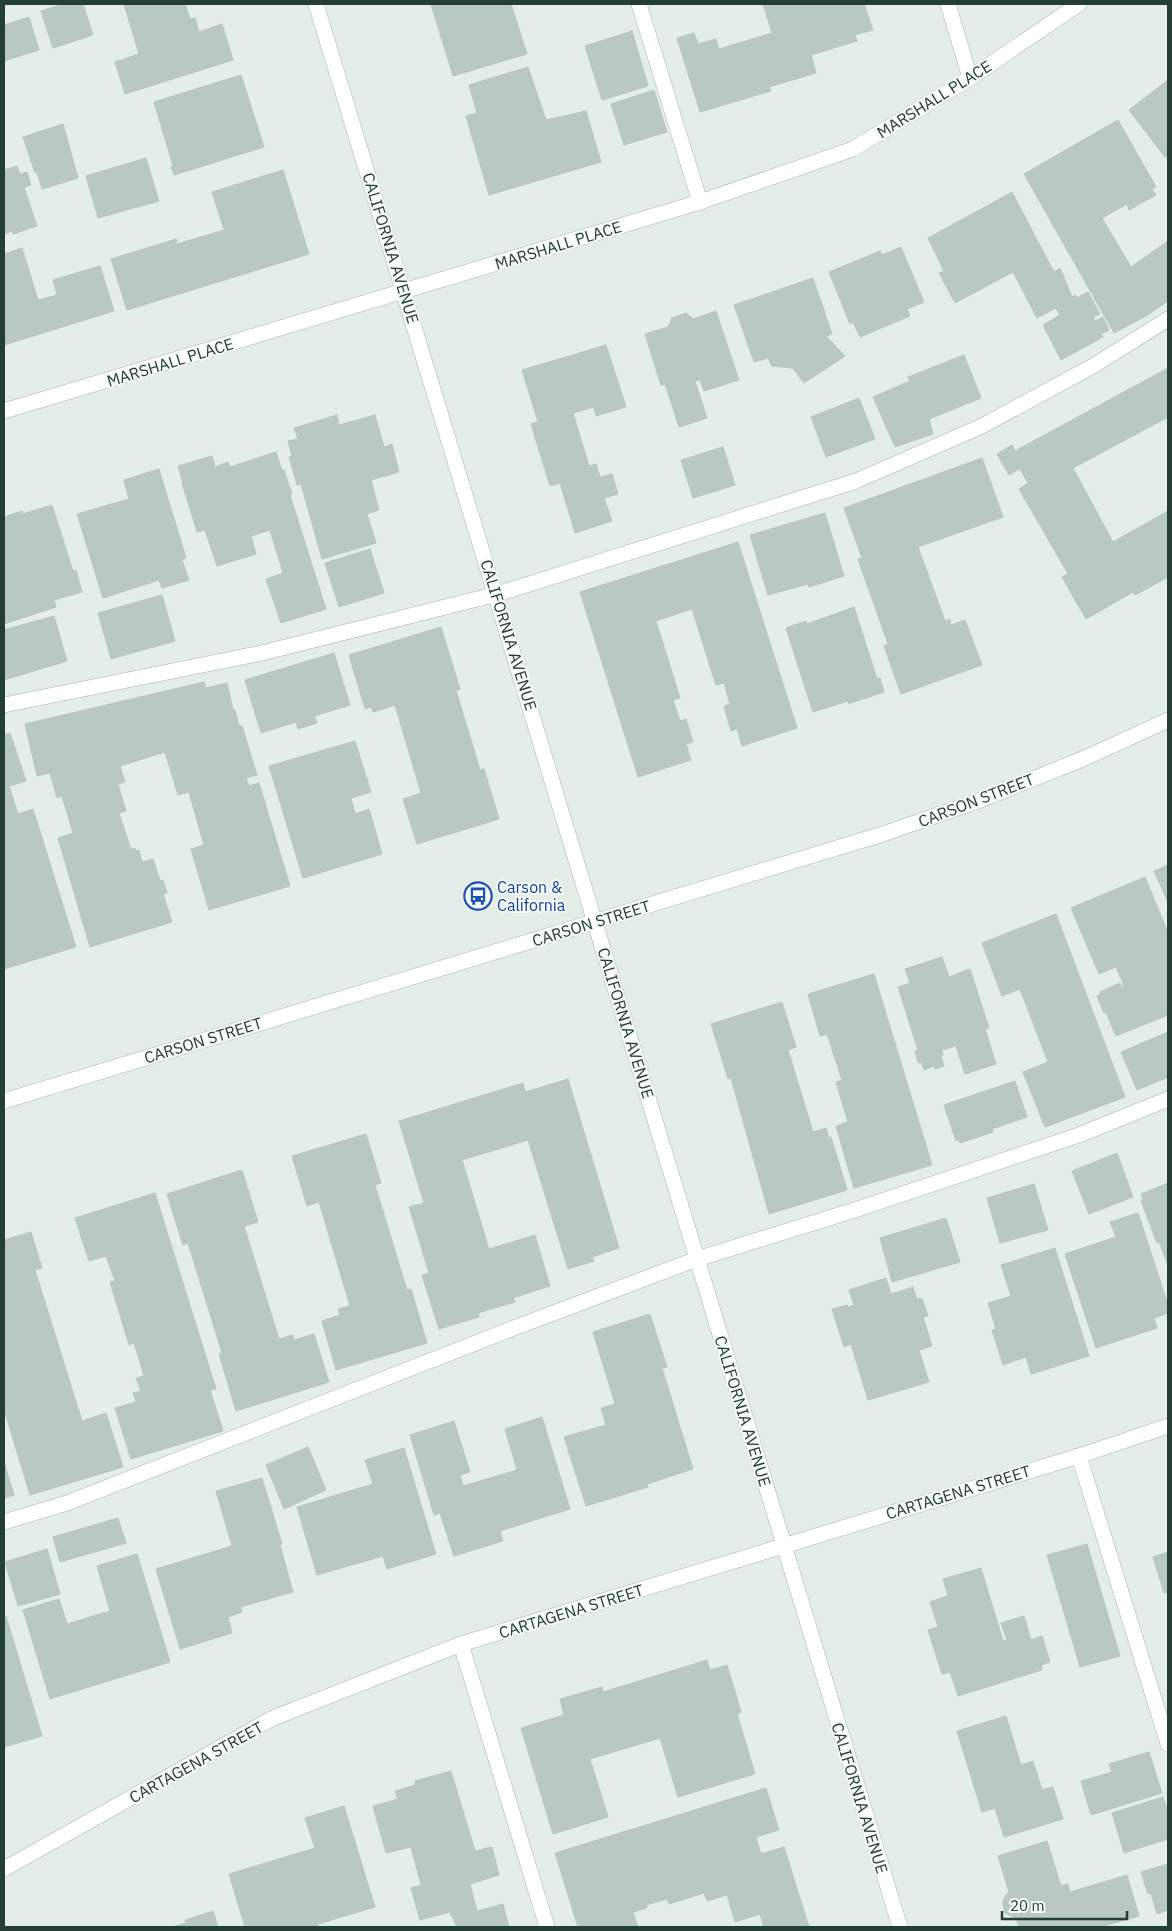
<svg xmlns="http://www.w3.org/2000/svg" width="1172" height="1931" viewBox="0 0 1172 1931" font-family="'IBM Plex Sans',sans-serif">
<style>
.building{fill:#b9c8c0;stroke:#b6c7be}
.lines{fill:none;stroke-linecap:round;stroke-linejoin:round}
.lane-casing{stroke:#a6b5ae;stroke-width:16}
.street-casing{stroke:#a6b5ae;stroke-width:16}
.secondary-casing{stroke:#a2b9ae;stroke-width:16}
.lane{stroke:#fff;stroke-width:15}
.street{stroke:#fff;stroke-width:15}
.secondary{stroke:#fff;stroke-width:15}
.labels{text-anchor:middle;stroke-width:4;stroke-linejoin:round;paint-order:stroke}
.street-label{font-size:16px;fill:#233e34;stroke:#f4f9f6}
.transit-label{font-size:16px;fill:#164399;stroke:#f4f9f6;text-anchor:start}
</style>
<rect width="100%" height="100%" fill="#e4ede8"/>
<g class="building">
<polygon points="64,4 83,4 93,35 53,48 41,11"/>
<polygon points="124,4 185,4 190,19 195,18 199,32 222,24 233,60 125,94 115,62 139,54"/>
<polygon points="431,4 511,4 527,54 453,76"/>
<polygon points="763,4 864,4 873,30 855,35 857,41 811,55 816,73 769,87 771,91 700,112 677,38 694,33 698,44 716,39 719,49 772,33"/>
<polygon points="29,17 39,50 4,61 4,25"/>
<polygon points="632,31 648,86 602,100 585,46"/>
<polygon points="528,67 546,120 586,111 601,162 489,195 466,116 477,113 469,85"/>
<polygon points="241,75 264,147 174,175 171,167 173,166 154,102"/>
<polygon points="1168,80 1168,155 1165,157 1129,110"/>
<polygon points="654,90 667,132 624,145 611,104"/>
<polygon points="1118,120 1156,187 1152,189 1156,195 1129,210 1127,204 1102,218 1131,267 1168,241 1168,301 1146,316 1114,333 1024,174"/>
<polygon points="63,124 78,178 42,189 37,172 35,173 23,137"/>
<polygon points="146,158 159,201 98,218 86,176"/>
<polygon points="17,166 20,174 27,172 31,185 24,187 37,226 13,234 12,231 4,234 4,170"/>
<polygon points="283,170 309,254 127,310 111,259 176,239 177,244 224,230 212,192"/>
<polygon points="1012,192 1054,272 1060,268 1072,297 1076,295 1077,298 1088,292 1100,314 1093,317 1095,321 1103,317 1109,330 1101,334 1103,337 1061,360 1043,325 1060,315 1056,308 1037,318 1013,272 955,303 939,273 944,271 928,238"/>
<polygon points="901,247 924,302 907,309 910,316 860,337 853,322 850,324 829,272 880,251 882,255"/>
<polygon points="22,248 38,300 57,295 53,280 100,266 114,311 4,345 4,254"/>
<polygon points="813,278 832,334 826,336 845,356 804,383 793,368 772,366 768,358 754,362 734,305"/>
<polygon points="716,311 739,380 704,391 700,380 695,381 707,418 679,427 665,384 661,385 645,334 668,327 672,318 686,313 693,319"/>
<polygon points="606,345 626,407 596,416 594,407 573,413 589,466 596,464 600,477 612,474 618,494 604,498 612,521 575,533 560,483 550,486 531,424 538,422 522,370"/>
<polygon points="964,355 981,398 929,419 933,434 895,447 873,397 910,381 908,377"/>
<polygon points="1168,368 1168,417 1073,468 1113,542 1168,511 1168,577 1135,595 1133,592 1086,619 1062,577 1068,574 1019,489 1028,483 1020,469 1009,475 997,454 1012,445 1015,451"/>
<polygon points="859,398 875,439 826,457 811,417"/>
<polygon points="337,415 339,425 375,415 384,447 392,444 399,472 371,480 379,510 367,514 376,543 322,559 301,484 297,485 289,457 292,456 288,441 298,439 294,428"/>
<polygon points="723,447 735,485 693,498 681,460"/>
<polygon points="276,452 282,471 284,470 292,494 290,495 326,609 281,623 266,579 283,573 270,530 251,536 256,554 217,566 205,530 197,532 182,483 183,483 178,466 212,456 215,467 228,462 230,467"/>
<polygon points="982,458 1003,517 918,547 945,621 950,619 951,625 965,620 982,665 901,694 884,646 888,644 858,559 862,558 844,508"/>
<polygon points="159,469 186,558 182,560 189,580 162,588 159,580 103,598 77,514 129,499 124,480"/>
<polygon points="52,505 73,571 76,570 82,592 54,600 56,607 4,624 4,517 22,511 23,514"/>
<polygon points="825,513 844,576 809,587 808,584 768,595 750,535"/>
<polygon points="738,542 797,728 742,746 737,729 731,731 724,706 730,704 724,683 716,685 692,609 656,621 680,698 673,700 680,721 686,719 693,742 686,744 691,760 638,777 580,592"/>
<polygon points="370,549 384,593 339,607 325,563"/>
<polygon points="162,595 175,641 111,659 98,613"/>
<polygon points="854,607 877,679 880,678 884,692 848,704 848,701 813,712 786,628 806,621 807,624"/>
<polygon points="54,616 67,661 4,680 4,630"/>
<polygon points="441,627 460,689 456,690 480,770 484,769 499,819 417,844 403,799 421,793 395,705 373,712 371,707 365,709 349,655"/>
<polygon points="334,653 350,705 314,716 317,723 298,729 296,722 261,733 245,680"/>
<polygon points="204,682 206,688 227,683 233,710 235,710 239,726 242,726 257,775 246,778 249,786 259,783 290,886 209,910 191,849 204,845 189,792 178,795 165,752 120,766 125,782 118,784 126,811 119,813 131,850 135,848 136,851 139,850 142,862 153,859 160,881 163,880 167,893 163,894 172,922 90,947 58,838 73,833 62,796 57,798 50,773 37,776 25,724"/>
<polygon points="10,733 26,781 9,786 18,814 33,809 76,947 4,969 4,735"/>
<polygon points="355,741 371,792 351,798 355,814 369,809 382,854 303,878 269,766"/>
<polygon points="1168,865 1168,902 1154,871"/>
<polygon points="1145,877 1168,933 1168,1015 1116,1036 1106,1012 1104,1013 1097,996 1101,994 1100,992 1120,983 1122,987 1124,985 1116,967 1099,974 1071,908"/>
<polygon points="1056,914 1125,1097 1045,1127 1023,1072 1048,1062 1020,989 1002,996 982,943"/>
<polygon points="942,957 949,977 970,969 989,1028 985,1029 996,1064 965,1074 956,1046 942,1050 943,1055 941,1056 944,1066 935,1069 934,1066 924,1070 921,1062 918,1063 915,1051 918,1050 898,987 910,983 905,969"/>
<polygon points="874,974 932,1165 854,1188 836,1126 848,1122 836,1082 842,1080 827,1034 820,1036 808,994"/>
<polygon points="782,1002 796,1047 788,1050 813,1132 826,1128 829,1138 831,1137 847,1190 769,1214 731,1078 728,1079 711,1024"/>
<polygon points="1168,1032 1168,1077 1137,1090 1121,1052"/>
<polygon points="568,1079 619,1248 592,1257 594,1261 568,1269 528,1140 462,1160 489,1249 535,1235 550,1286 513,1298 515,1302 478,1313 479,1317 439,1329 422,1275 429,1273 409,1207 424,1203 399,1121 523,1083 525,1092"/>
<polygon points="1015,1081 1027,1117 992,1129 993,1132 960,1143 959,1140 956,1141 944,1105"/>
<polygon points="366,1134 381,1183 375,1185 407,1290 411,1289 427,1343 336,1370 322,1321 340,1315 338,1309 350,1306 319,1202 307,1206 292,1156"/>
<polygon points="1117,1153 1133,1197 1089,1214 1072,1171"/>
<polygon points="242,1170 258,1222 244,1226 279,1339 293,1335 294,1340 314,1334 329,1382 236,1411 219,1354 222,1353 188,1243 183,1245 167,1194"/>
<polygon points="1168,1183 1168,1265 1159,1242 1157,1243 1141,1201 1143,1200 1141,1194"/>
<polygon points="1034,1184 1048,1230 1000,1243 987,1198"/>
<polygon points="155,1193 216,1389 210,1390 223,1431 131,1459 115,1408 136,1402 133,1393 141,1391 136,1378 144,1376 134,1343 129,1345 110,1282 115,1281 106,1256 89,1261 75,1218"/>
<polygon points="1138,1213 1168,1305 1168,1313 1154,1318 1157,1328 1096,1348 1065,1254 1116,1237 1110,1222"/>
<polygon points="946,1218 960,1262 892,1282 880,1238"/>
<polygon points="31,1232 42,1268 35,1270 82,1421 106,1413 123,1467 30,1495 4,1409 4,1240"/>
<polygon points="1055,1248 1089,1356 1031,1374 1026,1357 1003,1365 992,1330 996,1329 988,1303 1011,1296 1001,1265"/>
<polygon points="886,1278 891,1294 913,1287 917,1299 922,1298 928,1316 923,1317 932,1346 919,1350 929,1382 868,1400 851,1344 844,1347 832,1309 847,1305 848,1307 854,1305 849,1290"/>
<polygon points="650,1314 667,1367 662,1368 693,1469 647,1484 648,1487 586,1506 564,1437 606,1425 601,1408 615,1404 593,1332"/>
<polygon points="542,1417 570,1509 500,1531 503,1541 454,1556 440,1513 434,1515 410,1435 454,1421 470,1472 460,1475 463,1486 517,1470 505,1429"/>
<polygon points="308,1447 326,1490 284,1509 266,1465"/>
<polygon points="404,1448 436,1554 387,1569 383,1556 317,1575 297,1507 373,1484 365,1460"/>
<polygon points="4,1462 14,1495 4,1498"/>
<polygon points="262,1478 282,1544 280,1545 293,1592 240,1607 242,1612 228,1617 232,1633 180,1649 156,1569 232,1546 216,1491"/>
<polygon points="118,1518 126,1543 60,1562 53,1537"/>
<polygon points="1087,1544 1120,1656 1080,1667 1047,1555"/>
<polygon points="47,1549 60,1594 18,1606 5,1562"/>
<polygon points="1168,1552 1168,1592 1164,1593 1153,1557"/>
<polygon points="137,1554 170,1662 50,1699 23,1610 59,1599 67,1624 110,1611 97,1566"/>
<polygon points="981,1568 1003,1641 1007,1640 1001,1623 1024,1616 1031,1640 1042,1636 1050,1662 1041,1665 1042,1670 958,1696 950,1672 942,1674 928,1630 938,1627 930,1602 948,1596 943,1579"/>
<polygon points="6,1616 42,1736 4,1747 4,1617"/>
<polygon points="707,1660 710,1670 727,1665 741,1712 737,1714 755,1774 678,1797 660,1738 590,1759 608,1817 553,1834 521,1728 564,1715 560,1699 602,1687 603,1692"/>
<polygon points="1006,1716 1021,1765 1033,1761 1042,1790 1053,1787 1063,1819 1004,1837 995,1808 982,1812 957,1731"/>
<polygon points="1149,1752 1162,1793 1091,1815 1081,1781 1112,1772 1109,1764"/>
<polygon points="451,1771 475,1851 492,1847 499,1875 470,1884 477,1911 503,1904 509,1927 457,1927 450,1912 420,1920 411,1888 421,1885 411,1847 386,1853 373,1806 398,1799 395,1791 416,1785 415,1781"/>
<polygon points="766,1788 779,1830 756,1837 761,1854 784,1847 809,1927 764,1927 760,1914 735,1922 727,1895 707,1901 704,1893 669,1904 667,1899 646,1905 647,1908 633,1912 638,1927 578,1927 555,1853"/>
<polygon points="1163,1797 1168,1813 1168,1839 1124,1853 1112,1813"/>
<polygon points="344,1806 375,1907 318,1924 319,1927 245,1927 229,1874 315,1848 305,1818"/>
<polygon points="1047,1841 1061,1886 1068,1884 1070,1892 1127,1875 1139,1916 1100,1927 1019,1927 1016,1918 1005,1913 1003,1904 1004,1898 1009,1892 998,1856"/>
<polygon points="1168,1864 1168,1910 1157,1914 1151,1893 1148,1894 1141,1872"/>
<polygon points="213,1911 218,1927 172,1927 186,1923 185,1920"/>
</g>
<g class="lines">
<g class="lane-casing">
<g id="lane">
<polyline points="639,4 700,202"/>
<polyline points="4,705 262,653 497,594 856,481 982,426 1093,366 1168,319"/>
<polyline points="1079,1456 1168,1744"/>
<polyline points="4,1522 67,1503 519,1326 697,1259 858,1209 1079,1135 1168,1099"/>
<polyline points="461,1644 547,1927"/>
</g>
</g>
<g class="street-casing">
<g id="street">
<polyline points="948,4 970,78"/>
<polyline points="4,411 700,202 853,149 970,78 1079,4"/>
<polyline points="4,1869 273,1718 461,1644 1079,1456 1168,1426"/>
</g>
</g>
<g class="secondary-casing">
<g id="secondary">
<polyline points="316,4 900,1927"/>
<polyline points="4,1101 883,834 978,801 1085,758 1168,720"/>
</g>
</g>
<use href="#lane" class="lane"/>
<use href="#street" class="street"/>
<use href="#secondary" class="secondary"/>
</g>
<defs>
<g id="bus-ring" transform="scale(1.4375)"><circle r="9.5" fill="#f4f9f6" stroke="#1a4fb4" stroke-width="1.5"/><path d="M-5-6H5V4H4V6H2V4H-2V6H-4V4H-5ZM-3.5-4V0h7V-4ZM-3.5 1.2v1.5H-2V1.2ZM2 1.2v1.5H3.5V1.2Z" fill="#1a4fb4"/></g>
</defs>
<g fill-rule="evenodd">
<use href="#bus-ring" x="478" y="896"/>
</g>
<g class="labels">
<g class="street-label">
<text transform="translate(934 99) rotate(-32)" y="6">MARSHALL PLACE</text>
<text transform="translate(558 245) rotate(-17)" y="6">MARSHALL PLACE</text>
<text transform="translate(391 248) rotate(73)" y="6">CALIFORNIA AVENUE</text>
<text transform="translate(170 362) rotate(-17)" y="6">MARSHALL PLACE</text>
<text transform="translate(509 635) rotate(73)" y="6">CALIFORNIA AVENUE</text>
<text transform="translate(976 800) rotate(-21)" y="6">CARSON STREET</text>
<text transform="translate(591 923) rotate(-17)" y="6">CARSON STREET</text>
<text transform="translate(626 1023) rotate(73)" y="6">CALIFORNIA AVENUE</text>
<text transform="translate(203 1040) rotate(-17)" y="6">CARSON STREET</text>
<text transform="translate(743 1411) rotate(73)" y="6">CALIFORNIA AVENUE</text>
<text transform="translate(958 1492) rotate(-17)" y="6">CARTAGENA STREET</text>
<text transform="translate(571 1611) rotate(-17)" y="6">CARTAGENA STREET</text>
<text transform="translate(196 1762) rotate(-29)" y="6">CARTAGENA STREET</text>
<text transform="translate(860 1798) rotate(73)" y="6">CALIFORNIA AVENUE</text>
</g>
<g class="transit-label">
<text x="497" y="893">Carson &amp;<tspan x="497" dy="18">California</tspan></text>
</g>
</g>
<rect width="1172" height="1931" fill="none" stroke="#233e34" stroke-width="10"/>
<path d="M1002 1911v8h125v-8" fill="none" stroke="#233e34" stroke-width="2.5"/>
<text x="1010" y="1911" font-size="15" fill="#233e34" stroke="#f4f9f6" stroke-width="4" paint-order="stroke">20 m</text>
</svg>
